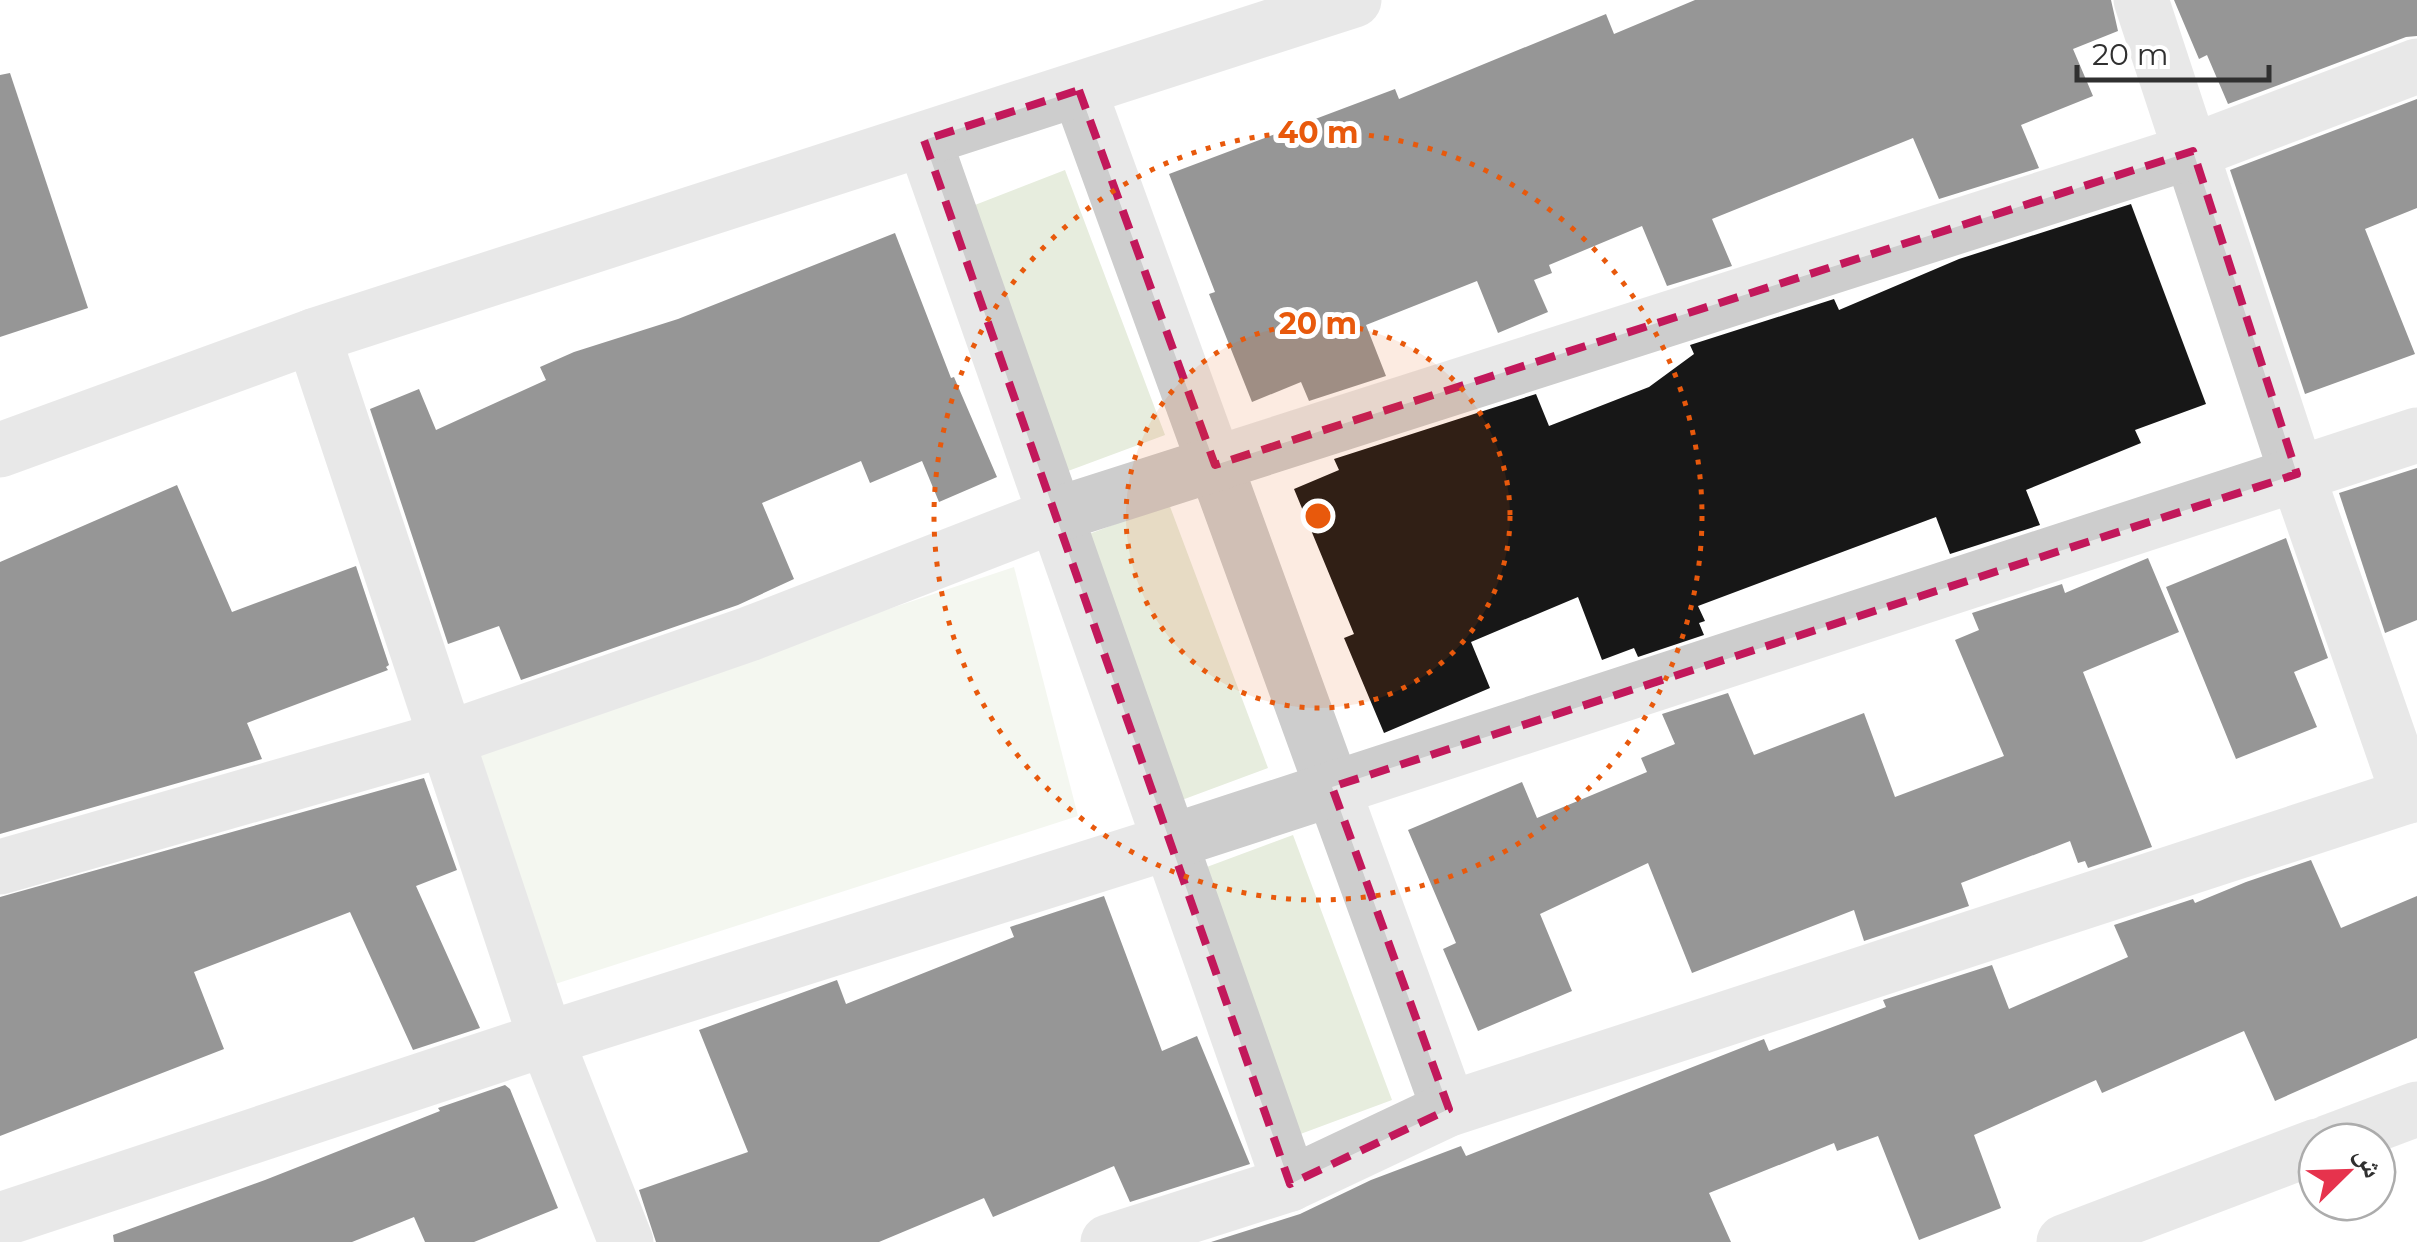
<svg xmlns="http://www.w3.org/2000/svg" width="2417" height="1242" viewBox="0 0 2417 1242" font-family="Montserrat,'Noto Naskh Arabic',sans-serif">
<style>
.green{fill:#e7edde}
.building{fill:#171717}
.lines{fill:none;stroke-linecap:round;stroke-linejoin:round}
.minor{stroke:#cdcdcd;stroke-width:55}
.marked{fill:none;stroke:#c2185b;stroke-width:8;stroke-dasharray:20 12;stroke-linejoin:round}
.ring{fill:none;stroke:#e8590c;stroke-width:5;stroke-dasharray:5 10}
.centre{fill:#e8590c;stroke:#fff;stroke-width:5}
.ring-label{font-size:30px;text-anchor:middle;font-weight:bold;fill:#e8590c;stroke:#fff;stroke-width:10;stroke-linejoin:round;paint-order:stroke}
</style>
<rect width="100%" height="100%" fill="#fff"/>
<g class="green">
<polygon points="1065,170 1165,435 1060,474 962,210"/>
<polygon points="1169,504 1268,768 1163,807 1065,543"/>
<polygon points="1014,567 1078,816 552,985 468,750"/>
<polygon points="1293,835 1392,1100 1287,1139 1188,874"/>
</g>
<g class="building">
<polygon points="1695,0 2111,0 2118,31 2073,49 2093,96 2021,125 2039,168 1939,199 1913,138 1712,219 1732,266 1667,286 1642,226 1549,265 1552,273 1534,280 1548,312 1498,333 1477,281 1366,325 1386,376 1309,401 1301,382 1252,402 1209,294 1215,292 1169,174 1395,89 1399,99 1606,14 1614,34"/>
<polygon points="2174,0 2417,0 2417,36 2406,37 2228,104 2207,55 2199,59"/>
<polygon points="10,73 88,308 0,337 0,75"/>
<polygon points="2417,99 2417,208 2365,229 2415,354 2305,394 2230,170"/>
<polygon points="2131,204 2206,404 2135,430 2141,443 2026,490 2040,525 1950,554 1936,517 1698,606 1705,621 1699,623 1704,635 1638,657 1634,648 1602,660 1578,597 1471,642 1490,688 1384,733 1344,638 1354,634 1294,489 1339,470 1334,459 1536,394 1549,426 1649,387 1694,354 1690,345 1834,299 1839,310 1959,259"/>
<polygon points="895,233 951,378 954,377 997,477 939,502 922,461 870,483 861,461 762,503 794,579 738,605 521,680 499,626 448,644 370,409 419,389 436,430 546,380 540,367 574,352 678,319"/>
<polygon points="2417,468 2417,620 2385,633 2339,493"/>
<polygon points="177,485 232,612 356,566 389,665 386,667 388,670 247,723 262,759 0,834 0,562"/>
<polygon points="2286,538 2328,658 2294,672 2317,727 2236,759 2166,587"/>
<polygon points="2148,558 2179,632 2083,672 2152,847 2088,868 2085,861 2078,863 2070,841 1961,883 1969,906 1864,941 1854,910 1692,973 1648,863 1540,914 1572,991 1478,1031 1443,949 1456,943 1408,830 1522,782 1537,818 1647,772 1641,758 1675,744 1662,714 1728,693 1754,755 1864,713 1895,797 2004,756 1955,640 1979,630 1972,613 2062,584 2065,593"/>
<polygon points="424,778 457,870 416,886 480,1028 413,1050 350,912 194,972 224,1049 0,1136 0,897"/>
<polygon points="2311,860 2341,928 2417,896 2417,1038 2275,1101 2244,1031 2102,1093 2096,1080 1974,1135 2001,1208 1919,1240 1878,1136 1837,1151 1834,1143 1709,1193 1731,1242 1211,1242 1300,1214 1371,1180 1461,1146 1466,1156 1764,1039 1769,1051 1886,1007 1883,1000 1992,965 2009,1009 2128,957 2114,925 2193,899 2195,903 2246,882"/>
<polygon points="1104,896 1162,1051 1197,1036 1250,1164 1130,1202 1114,1166 993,1217 984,1198 879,1242 656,1242 639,1190 748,1152 699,1030 837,980 846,1004 1014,937 1010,927"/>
<polygon points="505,1085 510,1089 558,1208 474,1242 425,1242 414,1217 352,1242 114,1242 113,1235 265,1180 440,1111 438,1108"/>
</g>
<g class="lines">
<g class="minor">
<polyline points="2141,0 2297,474 2409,796"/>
<polyline points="1079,90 1449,1109"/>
<polyline points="924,140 1290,1184"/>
<polyline points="313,336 546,1039 626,1242"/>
<polyline points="0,450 313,336 1354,0"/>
<polyline points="0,867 449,738 749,634 1055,515 2193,151 2417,66"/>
<polyline points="2329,1142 2417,1109"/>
<polyline points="0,1220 546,1039 1170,842 2417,435"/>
<polyline points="1108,1242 1290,1184 1449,1109 2417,793"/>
<polyline points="2064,1242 2317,1146"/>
</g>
</g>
<path d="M0 0H2417V1242H0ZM1079 90 1215 465 2193 151 2297 474 1332 787 1449 1109 1290 1184 924 140Z" fill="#fff" fill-opacity=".55" fill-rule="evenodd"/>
<path class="marked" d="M1079 90 1215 465 2193 151 2297 474 1332 787 1449 1109 1290 1184 924 140Z"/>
<circle cx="1318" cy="516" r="192" fill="#e8590c" fill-opacity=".12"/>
<g class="ring">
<circle cx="1318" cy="516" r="192"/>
<circle cx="1318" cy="516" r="384"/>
</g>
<circle cx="1318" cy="516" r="15" class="centre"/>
<g class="ring-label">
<text x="1318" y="143">40 m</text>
<text x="1318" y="334">20 m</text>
</g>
<g transform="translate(2347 1172) rotate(67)"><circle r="48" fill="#ffffff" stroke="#acacac" stroke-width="2.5"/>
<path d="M0-8L18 38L0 25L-18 38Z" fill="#e6334d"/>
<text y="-15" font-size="28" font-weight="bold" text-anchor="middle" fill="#303030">ش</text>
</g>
<path d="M2077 65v15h192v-15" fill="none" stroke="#303030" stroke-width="5"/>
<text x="2092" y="65" font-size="30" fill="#303030" stroke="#ffffff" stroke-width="8" paint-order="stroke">20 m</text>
</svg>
